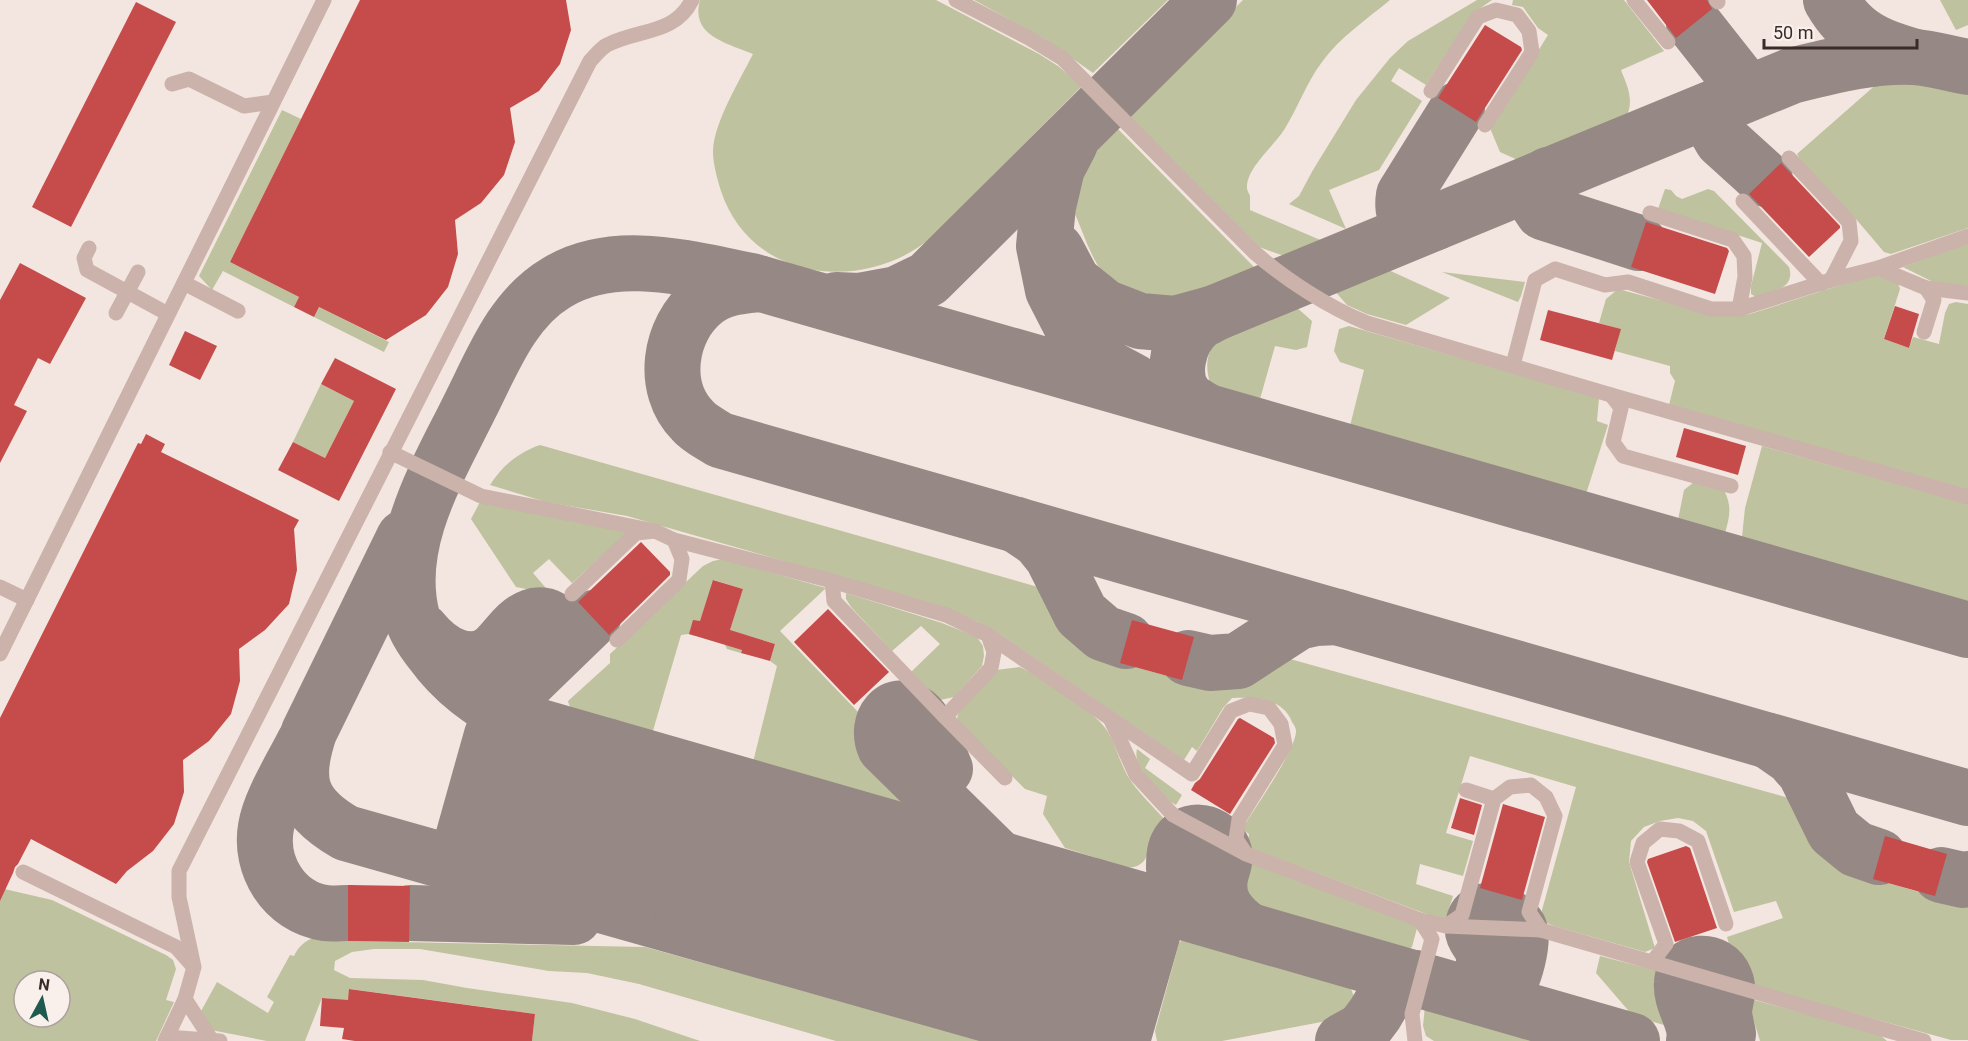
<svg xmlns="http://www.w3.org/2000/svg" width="1968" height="1041" viewBox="0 0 1968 1041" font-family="Roboto,sans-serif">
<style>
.green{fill:#bec29e;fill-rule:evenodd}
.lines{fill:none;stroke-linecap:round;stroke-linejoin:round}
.taxiway{stroke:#968884;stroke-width:56}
.building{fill:#c54c4a}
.minor{stroke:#cbb2aa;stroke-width:15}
</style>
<rect width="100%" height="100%" fill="#f3e5df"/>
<g class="green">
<path d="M700 0H936L1039 54 1058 66 1082 86 931 238C863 294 751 282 721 191 717 178 713 164 713 151 714 122 740 80 753 54 727 43 690 36 700 0Z"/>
<polygon points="974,0 1168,0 1093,73 1045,39"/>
<path d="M1243 0H1390C1367 19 1339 38 1322 62 1306 83 1298 108 1284 130 1274 146 1246 168 1247 188 1247 191 1249 193 1250 196 1250 201 1250 206 1250 210L1325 242 1287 257 1259 247 1128 115Z"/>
<polygon points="1477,0 1492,0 1472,14 1426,85 1399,68 1391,81 1422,101 1379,170 1329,190 1346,229 1289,204 1299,196 1313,170 1356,100 1390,58 1408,41"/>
<path d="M1513 0H1624L1664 51 1621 70C1627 86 1634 98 1627 116L1520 161 1500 152 1490 128 1548 35 1538 28 1523 7 1512 5Z"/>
<polygon points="1940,0 1968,0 1968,25 1956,30"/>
<polygon points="1903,81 1926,82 1968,90 1968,228 1891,254 1884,252 1856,219 1802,163 1797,154 1879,82"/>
<polygon points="282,110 301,119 230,262 299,297 294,307 223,271 212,290 199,276"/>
<path d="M1116 127 1256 269C1238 277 1220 287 1201 293 1166 305 1117 298 1097 264 1087 247 1081 227 1073 209 1075 178 1096 149 1116 127Z"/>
<path d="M1665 189 1671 190 1676 196 1682 199 1708 189 1714 191 1789 267C1796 289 1772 291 1756 297L1751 294V286L1762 243 1658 209Z"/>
<polygon points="1968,243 1968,286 1933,282 1903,267"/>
<polygon points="1384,268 1450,298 1406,325 1367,314 1347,305 1334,290"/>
<polygon points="1442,272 1525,282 1521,296 1518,302"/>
<polygon points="1872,275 1883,277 1898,283 1900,289 1884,339 1909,348 1913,337 1939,344 1945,313 1949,304 1956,302 1968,304 1968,490 1669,405 1675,381 1670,373 1670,366 1615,351 1620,329 1599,323 1606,299 1618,289 1715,315 1731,316 1750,314"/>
<path d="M1295 306 1312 321 1307 347 1296 350 1275 346 1260 399 1211 386C1204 365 1206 348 1224 334Z"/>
<polygon points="319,307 389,342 384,352 314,317"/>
<polygon points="1349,326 1599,398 1597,421 1608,425 1586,494 1350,426 1364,370 1340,362 1334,351 1339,329"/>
<polygon points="321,384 354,401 325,458 293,442"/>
<path d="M540 445 1038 587 1066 633 1080 645 1095 655 1120 663 1204 686 1219 687 1235 685 1290 659 1789 798 1824 853 1834 862 1850 873 1953 901 1968 902V1040H1951L1740 982 1727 937 1783 918 1776 901 1734 912 1706 831 1693 821 1678 818 1660 821 1644 827 1631 841 1629 862 1655 948 1645 952 1554 926 1542 921V910L1576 787 1470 756 1446 833 1473 841 1463 876 1420 864 1416 884 1453 896 1445 921 1247 847 1249 834 1242 829C1253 811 1297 748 1296 731 1296 728 1294 725 1292 722 1283 698 1255 697 1232 698L1223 708 1197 751 1192 747 1184 760 1001 635 978 622 941 606 627 516 546 502 490 485C502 466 519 452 540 445Z"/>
<polygon points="1762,446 1968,504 1968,603 1742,537 1745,508"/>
<path d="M1694 482 1724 490C1732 506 1730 516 1725 533L1678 520 1684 490Z"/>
<polygon points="480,502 628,532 572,583 549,559 533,573 551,594 516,587 471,519"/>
<path d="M723 559 826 588 780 631 860 714C856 724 854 729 859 738L904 785C907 793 906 797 901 803L892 804 753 762 777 666 770 661 775 644 746 635 741 653 727 649 725 645 743 589 714 580 695 636 688 634 681 635 652 734C631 728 595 721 576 712 571 709 569 706 568 701L610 663V654L703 566 713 561Z"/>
<polygon points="846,593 942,623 977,637 983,646 984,656 982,666 954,697 940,700 911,672 940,644 921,626 892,651 851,607 846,599"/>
<path d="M1020 667C1043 679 1092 709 1106 729 1115 743 1119 760 1127 775 1137 792 1153 806 1166 821L1144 861C1138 867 1133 868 1125 867L1065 848 1043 814 1047 796 1025 789 958 722 957 718 959 712 996 670Z"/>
<path d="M1137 749 1150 759 1145 768 1182 795 1176 805 1171 802C1159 790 1132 768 1137 749Z"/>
<polygon points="1246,861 1412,923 1417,928 1412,947 1408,949 1263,909 1243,898"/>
<path d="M0 888 52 900 166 955 173 960 176 969 166 1000 174 1002 156 1041H0ZM24 981H60V1017H24Z"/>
<path d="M335 933 348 934V941L645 947 985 1041H836L639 984 587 973 549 971 420 949H374L352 952 335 961 334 970 350 978 423 980 467 988 572 1003 635 1019 700 1041H532L535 1014 350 989 346 1014 333 999 322 998 305 1041H267L211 1030 200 1013 217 982 268 1013 274 1002 267 997 290 955 294 956C302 939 317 935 335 933Z"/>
<polygon points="1186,936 1349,983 1354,997 1353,1004 1349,1011 1337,1019 1222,1041 1157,1041 1155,1031 1179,943"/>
<path d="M1600 956 1658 971C1663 985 1681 1017 1664 1025L1633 1016 1596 973Z"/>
<polygon points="1747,998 1879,1034 1887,1041 1760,1041"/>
<polygon points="1425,1006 1549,1041 1434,1041 1426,1036 1423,1026"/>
</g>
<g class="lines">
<g class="taxiway">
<path d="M1831 0C1852 36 1876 46 1915 57"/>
<path d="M1694 24 1735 76C1737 94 1726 103 1715 115V128L1722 140 1765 179"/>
<polyline points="1070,143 1057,168 1048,206 1044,246 1053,290 1074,331 1108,368 1134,382"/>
<polyline points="1548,175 1536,187 1535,200 1543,212 1639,243"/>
<path d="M1434 223C1411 225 1400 220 1404 195L1457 110"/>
<polyline points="1056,250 1073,282 1104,307 1140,321 1175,324 1215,313"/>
<path d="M761 284C741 286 720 287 704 301 669 329 660 388 693 421 700 429 711 434 720 440L1968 798"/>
<polyline points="836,300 859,301 897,294 928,279 1209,0"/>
<path d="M1204 410C1198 406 1189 402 1185 396 1169 375 1179 338 1199 322 1203 319 1210 316 1215 313L1791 76C1831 66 1872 55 1914 57 1932 58 1950 64 1968 67"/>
<polyline points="1017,525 1039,540 1052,556 1081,614 1103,633 1126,641"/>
<path d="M404 538 309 732C293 781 299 806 346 833L1008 1020 1052 1033 1068 1041"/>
<path d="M422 631C439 652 469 671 494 651 506 641 516 622 531 617 539 614 547 615 553 620 576 641 543 664 529 680L593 618"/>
<polyline points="1188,658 1210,663 1238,661 1298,622 1316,618 1338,617"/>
<polyline points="1769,741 1792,757 1805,772 1834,831 1856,849 1879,857"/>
<path d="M304 743C292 767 270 802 266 827 259 866 284 907 325 913 332 914 341 913 348 913"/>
<path d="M945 769C938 754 929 724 916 714 894 697 874 722 885 747L996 856"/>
<path d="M499 863 494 869C478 871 464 866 460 849L492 735C506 714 533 717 536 744"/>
<path d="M1174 869C1174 861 1174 852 1177 846 1186 827 1212 829 1222 847 1227 856 1224 863 1221 873 1214 900 1229 917 1249 931"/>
<path d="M544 875 538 881C518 884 503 876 505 854L536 747C548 730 571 728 579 750"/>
<polyline points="1941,875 1963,880 1968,879"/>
<path d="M577 893C562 895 552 888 548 873L580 759C589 745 605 741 618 753"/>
<path d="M630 903 627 906C610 908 598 904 593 887L625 773C637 755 660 754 668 776"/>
<polyline points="410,913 574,917"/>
<path d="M676 913 671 919C651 922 636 913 638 891L669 785C682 766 704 767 712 789"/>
<path d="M712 932C693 934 681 923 683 904L714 798C723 784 738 781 751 791"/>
<path d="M764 940 760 944C744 947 730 942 726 925L758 811 762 805 777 797C789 799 796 802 801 814"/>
<path d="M810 951C795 965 775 955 770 938L802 823C815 807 837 805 845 827"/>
<path d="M845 970C830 972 818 965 815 950L846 836C855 822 873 818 885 831"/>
<path d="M899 976C880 992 857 978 860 955L890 849C903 832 926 830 934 852"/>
<path d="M933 995C918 996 906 991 903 976L934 862C944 847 961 843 974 857"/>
<path d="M1480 997C1489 996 1498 996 1505 989 1514 981 1525 939 1519 928 1510 912 1476 900 1473 926 1471 936 1480 942 1483 951 1484 955 1484 960 1484 965"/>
<path d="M985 1004C971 1015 950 1004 947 988L979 874C990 857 1014 857 1022 878"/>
<path d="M1022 1020C1003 1024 990 1012 992 993L1023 887C1033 872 1050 869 1062 882"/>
<path d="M1074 1027C1057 1041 1034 1028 1036 1005L1067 899C1080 880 1101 881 1110 903"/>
<path d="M1087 1041C1080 1034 1079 1028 1080 1018L1111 912C1127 889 1154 897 1155 925L1122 1041"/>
<polyline points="1343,1041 1363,1030 1375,1014 1392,985 1402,979 1415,978"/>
<path d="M1632 1041 519 721C485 705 455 684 432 652 424 642 415 629 412 617 393 543 438 471 469 408 492 363 511 310 556 283 614 247 689 269 751 281L1968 630"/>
<path d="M1694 1041C1698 1021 1680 1003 1682 983 1683 959 1716 957 1725 979 1730 991 1725 999 1724 1011 1724 1018 1727 1027 1728 1034"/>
</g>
</g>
<g class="building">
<polygon points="360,0 566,0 571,30 560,64 539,91 510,108 515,142 504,175 481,203 455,220 458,254 448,287 426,315 386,340 319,307 314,317 294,307 299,297 230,262"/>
<polygon points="1647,0 1707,0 1712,9 1676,38"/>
<polygon points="136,2 176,22 71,227 32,207"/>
<polygon points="1485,25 1521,47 1522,50 1476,122 1438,98"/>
<polygon points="1781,163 1840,226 1840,228 1809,257 1749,194"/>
<polygon points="1646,222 1727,248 1729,251 1715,294 1631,267"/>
<polygon points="20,263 86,298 50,364 38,358 14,405 27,411 0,463 0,300"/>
<polygon points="1895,306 1919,314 1909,348 1884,339"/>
<polygon points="1548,310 1621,329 1612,360 1540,340"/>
<polygon points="185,331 217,346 200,380 169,365"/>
<polygon points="335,358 396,389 339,501 278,470 293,442 325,458 354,401 321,384"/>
<polygon points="1684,428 1746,446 1738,475 1676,457"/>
<polygon points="146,434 165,444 161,452 299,520 294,529 297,570 289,604 265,630 239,649 240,681 231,714 209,741 183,760 184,792 174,824 153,851 127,871 116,884 31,839 18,864 15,867 13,873 0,901 0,718 138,443 141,444"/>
<polygon points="641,542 670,572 670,575 609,635 578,602"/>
<polygon points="713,580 743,589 730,630 775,644 770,661 741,653 742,650 689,634 693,620 700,621"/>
<polygon points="828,609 889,672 854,705 794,642"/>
<polygon points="1132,620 1194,637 1182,680 1120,663"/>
<polygon points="1240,718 1274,738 1275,743 1230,814 1191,790 1195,783 1200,779 1238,719"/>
<polygon points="1460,798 1482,805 1474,835 1451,828"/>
<polygon points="1503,804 1545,817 1522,900 1480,888"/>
<polygon points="1885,836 1947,854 1935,896 1873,879"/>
<polygon points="1686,846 1690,848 1717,928 1675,942 1647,862 1648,859"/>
<polygon points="348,885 410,886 409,942 348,941"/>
<polygon points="349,989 535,1014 532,1041 355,1041 342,1039 344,1028 320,1026 322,998 348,1000"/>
</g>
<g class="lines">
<g class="minor">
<path d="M956 0 1029 38 1062 58 1254 252C1286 280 1328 307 1367 323L1611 395 1621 408 1613 442 1623 456 1731 486"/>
<polyline points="1634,0 1668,42"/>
<polyline points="1716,0 1718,2"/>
<polyline points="172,84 189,79 244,106 273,102"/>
<polyline points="1431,91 1478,17 1496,10 1517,15 1529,31 1532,52 1485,125"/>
<polyline points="1789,158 1849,222 1851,241 1831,280"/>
<polyline points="1743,201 1821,284"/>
<polyline points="1650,213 1733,240 1744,256 1745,277 1739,309"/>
<polyline points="89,248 84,258 87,270 168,314"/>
<polyline points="1878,268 1926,288 1934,300 1924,332"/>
<polyline points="184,283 238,311"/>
<polyline points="1926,288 1968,293"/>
<polyline points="116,313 138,272"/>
<polyline points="1513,365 1535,280 1555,269 1605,285 1628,282 1711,309 1739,309 1831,280 1878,268 1968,236"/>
<polyline points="1611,395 1968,497"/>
<polyline points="390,452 481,496 655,531"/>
<polyline points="674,540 832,581 834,601 945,717 991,668 994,652 988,635 946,615 832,581"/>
<polyline points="0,587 27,600"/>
<polyline points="572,594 636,533 655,531 674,540 682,559 679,580 617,640"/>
<polyline points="988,635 1192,774 1231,711 1249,704 1269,708 1281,724 1285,745 1239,819 1236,839 1246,854 1420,920 1446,926 1462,915 1494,799 1510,787 1531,785 1546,797 1555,816 1529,912 1541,930 1924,1041"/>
<polyline points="0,654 324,0"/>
<polyline points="945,717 1005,778"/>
<polyline points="1110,718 1136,775 1173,815 1244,853"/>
<polyline points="1466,790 1494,799"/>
<polyline points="23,872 176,947 192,965"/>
<polyline points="1446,926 1541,930"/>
<polyline points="1653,961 1666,944 1637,862 1643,843 1660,829 1679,831 1698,841 1726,924"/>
<polyline points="185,999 211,1039"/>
<polyline points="167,1037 220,1041"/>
<path d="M165 1041 185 999 194 967 179 897V871L590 61C595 56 601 48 607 45 637 29 675 35 692 0"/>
<polyline points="1415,1041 1412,1014 1432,939 1420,920"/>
</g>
</g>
<g transform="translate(42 999) rotate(8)"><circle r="28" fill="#faf0eb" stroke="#ada19e" stroke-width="1.5"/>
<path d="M0-4.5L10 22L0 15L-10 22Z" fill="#1f5a51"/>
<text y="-9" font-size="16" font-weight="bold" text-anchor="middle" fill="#392b2a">N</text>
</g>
<path d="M1764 39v9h153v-9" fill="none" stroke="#392b2a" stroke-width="3"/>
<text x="1773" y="39" font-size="18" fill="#392b2a" stroke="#faf0eb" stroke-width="4.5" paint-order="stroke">50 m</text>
</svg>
